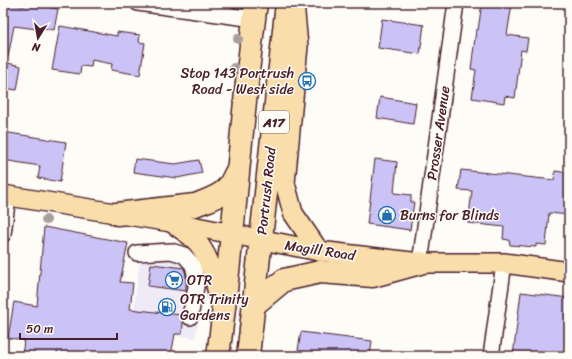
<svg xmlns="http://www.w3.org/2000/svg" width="572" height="359" viewBox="0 0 572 359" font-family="Sriracha,sans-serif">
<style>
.built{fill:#eeebf6}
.building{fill:#cbc3f5;stroke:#4a1f2b}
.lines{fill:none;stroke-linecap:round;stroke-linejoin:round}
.minor-casing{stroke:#4a1f2b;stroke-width:18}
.major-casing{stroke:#4a1f2b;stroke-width:22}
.highway-casing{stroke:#4a1f2b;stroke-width:25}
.minor{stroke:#fdfcf7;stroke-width:15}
.major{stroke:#f9deab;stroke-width:19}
.highway{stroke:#f9deab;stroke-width:22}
.tree{fill:#a89f9a}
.labels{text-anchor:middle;stroke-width:3;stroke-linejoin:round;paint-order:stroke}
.shield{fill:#fdfcf7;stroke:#806168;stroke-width:1}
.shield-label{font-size:13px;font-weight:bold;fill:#4a1f2b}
.poi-label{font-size:14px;fill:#4a1f2b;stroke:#fdfcf7;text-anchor:start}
.street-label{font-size:14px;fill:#4a1f2b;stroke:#fdfcf7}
</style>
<rect width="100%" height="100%" fill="#fdfcf7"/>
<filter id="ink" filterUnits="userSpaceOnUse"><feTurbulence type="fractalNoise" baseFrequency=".025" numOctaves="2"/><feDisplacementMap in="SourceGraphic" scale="8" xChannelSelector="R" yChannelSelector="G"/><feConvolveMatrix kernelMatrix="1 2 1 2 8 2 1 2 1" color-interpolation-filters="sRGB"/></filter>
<g filter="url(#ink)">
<polygon class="built" points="142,243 191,252 201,270 205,285 195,338 131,330"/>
<g class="building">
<polygon points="3,3 24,6 25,3 58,9 54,30 37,27 37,29 14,26 8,57 3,57"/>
<polygon points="482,3 512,4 507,35 528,38 526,51 521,50 515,98 505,96 504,103 472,98 476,70 471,69 476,30 478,30"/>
<polygon points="382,19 424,25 420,54 378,48"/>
<polygon points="60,26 117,36 117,32 140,35 139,42 145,43 140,75 111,70 112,64 92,60 91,67 81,66 80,74 52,70"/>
<polygon points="3,62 21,66 17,90 3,88"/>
<polygon points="380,97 416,103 413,124 377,118"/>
<polygon points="3,132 66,142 60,182 38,178 40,166 3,160"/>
<polygon points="135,159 175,164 199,160 202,173 177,178 133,172"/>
<polygon points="375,159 397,162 394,193 411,195 411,202 414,202 410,230 367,224"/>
<polygon points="461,170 554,180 555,171 569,173 569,215 549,213 546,245 536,244 536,247 510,245 509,240 503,239 504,227 468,223 472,191 458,190"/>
<polygon points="44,227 128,243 120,282 133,283 130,309 181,315 183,323 182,334 175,334 171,356 22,356 24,340 8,338 14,302 37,306"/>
<polygon points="151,264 184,268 186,275 186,291 148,286"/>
<polygon points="521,292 569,298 569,356 513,356"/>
<polygon points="301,332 372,341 370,356 297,356"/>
</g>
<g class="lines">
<g class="minor-casing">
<g id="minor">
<polyline points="138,3 254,19"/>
<polyline points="3,234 8,196"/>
<polyline points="137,253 171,251 184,255 193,265 195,274 196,287 190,317"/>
<polyline points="420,263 456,3"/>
<polyline points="491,356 504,263"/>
</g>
</g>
<g class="major-casing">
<g id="major">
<polyline points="294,3 298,46 285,183 293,213 319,251"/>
<polyline points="3,195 171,222 319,251 420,263 504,263 569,272"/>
<path d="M174 224C183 231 195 237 201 247 213 265 216 288 222 309"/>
</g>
</g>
<g class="highway-casing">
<g id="highway">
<path d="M117 214 195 205C205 201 220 197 227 188 231 184 234 176 237 171"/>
<polyline points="254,305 284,280 320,272 373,276 420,263"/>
<path d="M218 356C234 239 241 120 256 3"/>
<polyline points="248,356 287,3"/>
</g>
</g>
<use href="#minor" class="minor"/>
<use href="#major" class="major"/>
<use href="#highway" class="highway"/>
</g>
<g class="tree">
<circle cx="238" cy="39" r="5"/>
<circle cx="234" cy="68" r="5"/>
<circle cx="46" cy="220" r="5"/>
</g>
</g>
<defs>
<g id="bus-ring" transform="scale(0.9)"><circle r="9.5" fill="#fdfcf7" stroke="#1f6fb2" stroke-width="1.5"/><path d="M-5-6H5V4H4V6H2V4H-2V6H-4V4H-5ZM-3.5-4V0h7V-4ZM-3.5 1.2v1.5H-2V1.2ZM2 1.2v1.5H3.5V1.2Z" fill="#1f6fb2"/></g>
<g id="shop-ring" transform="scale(0.9)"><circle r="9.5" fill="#fdfcf7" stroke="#1f6fb2" stroke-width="1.5"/><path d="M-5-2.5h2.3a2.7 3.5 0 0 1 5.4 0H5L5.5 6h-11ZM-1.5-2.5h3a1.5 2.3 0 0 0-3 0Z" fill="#1f6fb2"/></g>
<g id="supermarket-ring" transform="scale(0.9)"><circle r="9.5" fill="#fdfcf7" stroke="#1f6fb2" stroke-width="1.5"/><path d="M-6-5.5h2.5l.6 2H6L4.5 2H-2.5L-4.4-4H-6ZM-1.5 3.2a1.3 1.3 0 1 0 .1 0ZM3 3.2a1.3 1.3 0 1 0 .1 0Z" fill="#1f6fb2"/></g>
<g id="fuel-ring" transform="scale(0.9)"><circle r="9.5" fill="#fdfcf7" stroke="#1f6fb2" stroke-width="1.5"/><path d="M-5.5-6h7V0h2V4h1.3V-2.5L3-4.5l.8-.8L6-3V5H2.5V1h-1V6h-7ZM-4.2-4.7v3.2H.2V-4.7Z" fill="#1f6fb2"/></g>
</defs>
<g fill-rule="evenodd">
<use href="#bus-ring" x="307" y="81"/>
<use href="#shop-ring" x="387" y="215"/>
<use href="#supermarket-ring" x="174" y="280"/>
<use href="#fuel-ring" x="167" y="307"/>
</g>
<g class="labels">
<rect class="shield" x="259" y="111" width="30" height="22" rx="3"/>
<g class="shield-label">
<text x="274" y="127">A17</text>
</g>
<g class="poi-label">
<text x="294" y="78" text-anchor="end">Stop 143 Portrush<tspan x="294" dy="16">Road - West side</tspan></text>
<text x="400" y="220">Burns for Blinds</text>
<text x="187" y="285">OTR</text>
<text x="180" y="304">OTR Trinity<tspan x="180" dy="16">Gardens</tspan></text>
</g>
<g class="street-label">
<text transform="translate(438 133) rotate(-82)" y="5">Prosser Avenue</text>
<text transform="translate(266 191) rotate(-84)" y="5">Portrush Road</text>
<text transform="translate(320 250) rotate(9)" y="5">Magill Road</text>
</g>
</g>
<rect width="572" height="359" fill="none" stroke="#fdfcf7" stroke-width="16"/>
<rect x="8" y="8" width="556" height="343" fill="none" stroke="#4a1f2b" stroke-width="1.5" filter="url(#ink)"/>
<g transform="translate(38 38) rotate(191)" stroke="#fdfcf7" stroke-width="3" paint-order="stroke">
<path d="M0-3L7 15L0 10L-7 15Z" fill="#4a1f2b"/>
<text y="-6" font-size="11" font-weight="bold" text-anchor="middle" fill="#4a1f2b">N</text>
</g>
<path d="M20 333v6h97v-6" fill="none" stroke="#4a1f2b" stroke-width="2"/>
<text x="26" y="333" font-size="12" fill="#4a1f2b" stroke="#fdfcf7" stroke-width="3" paint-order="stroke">50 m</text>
</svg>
